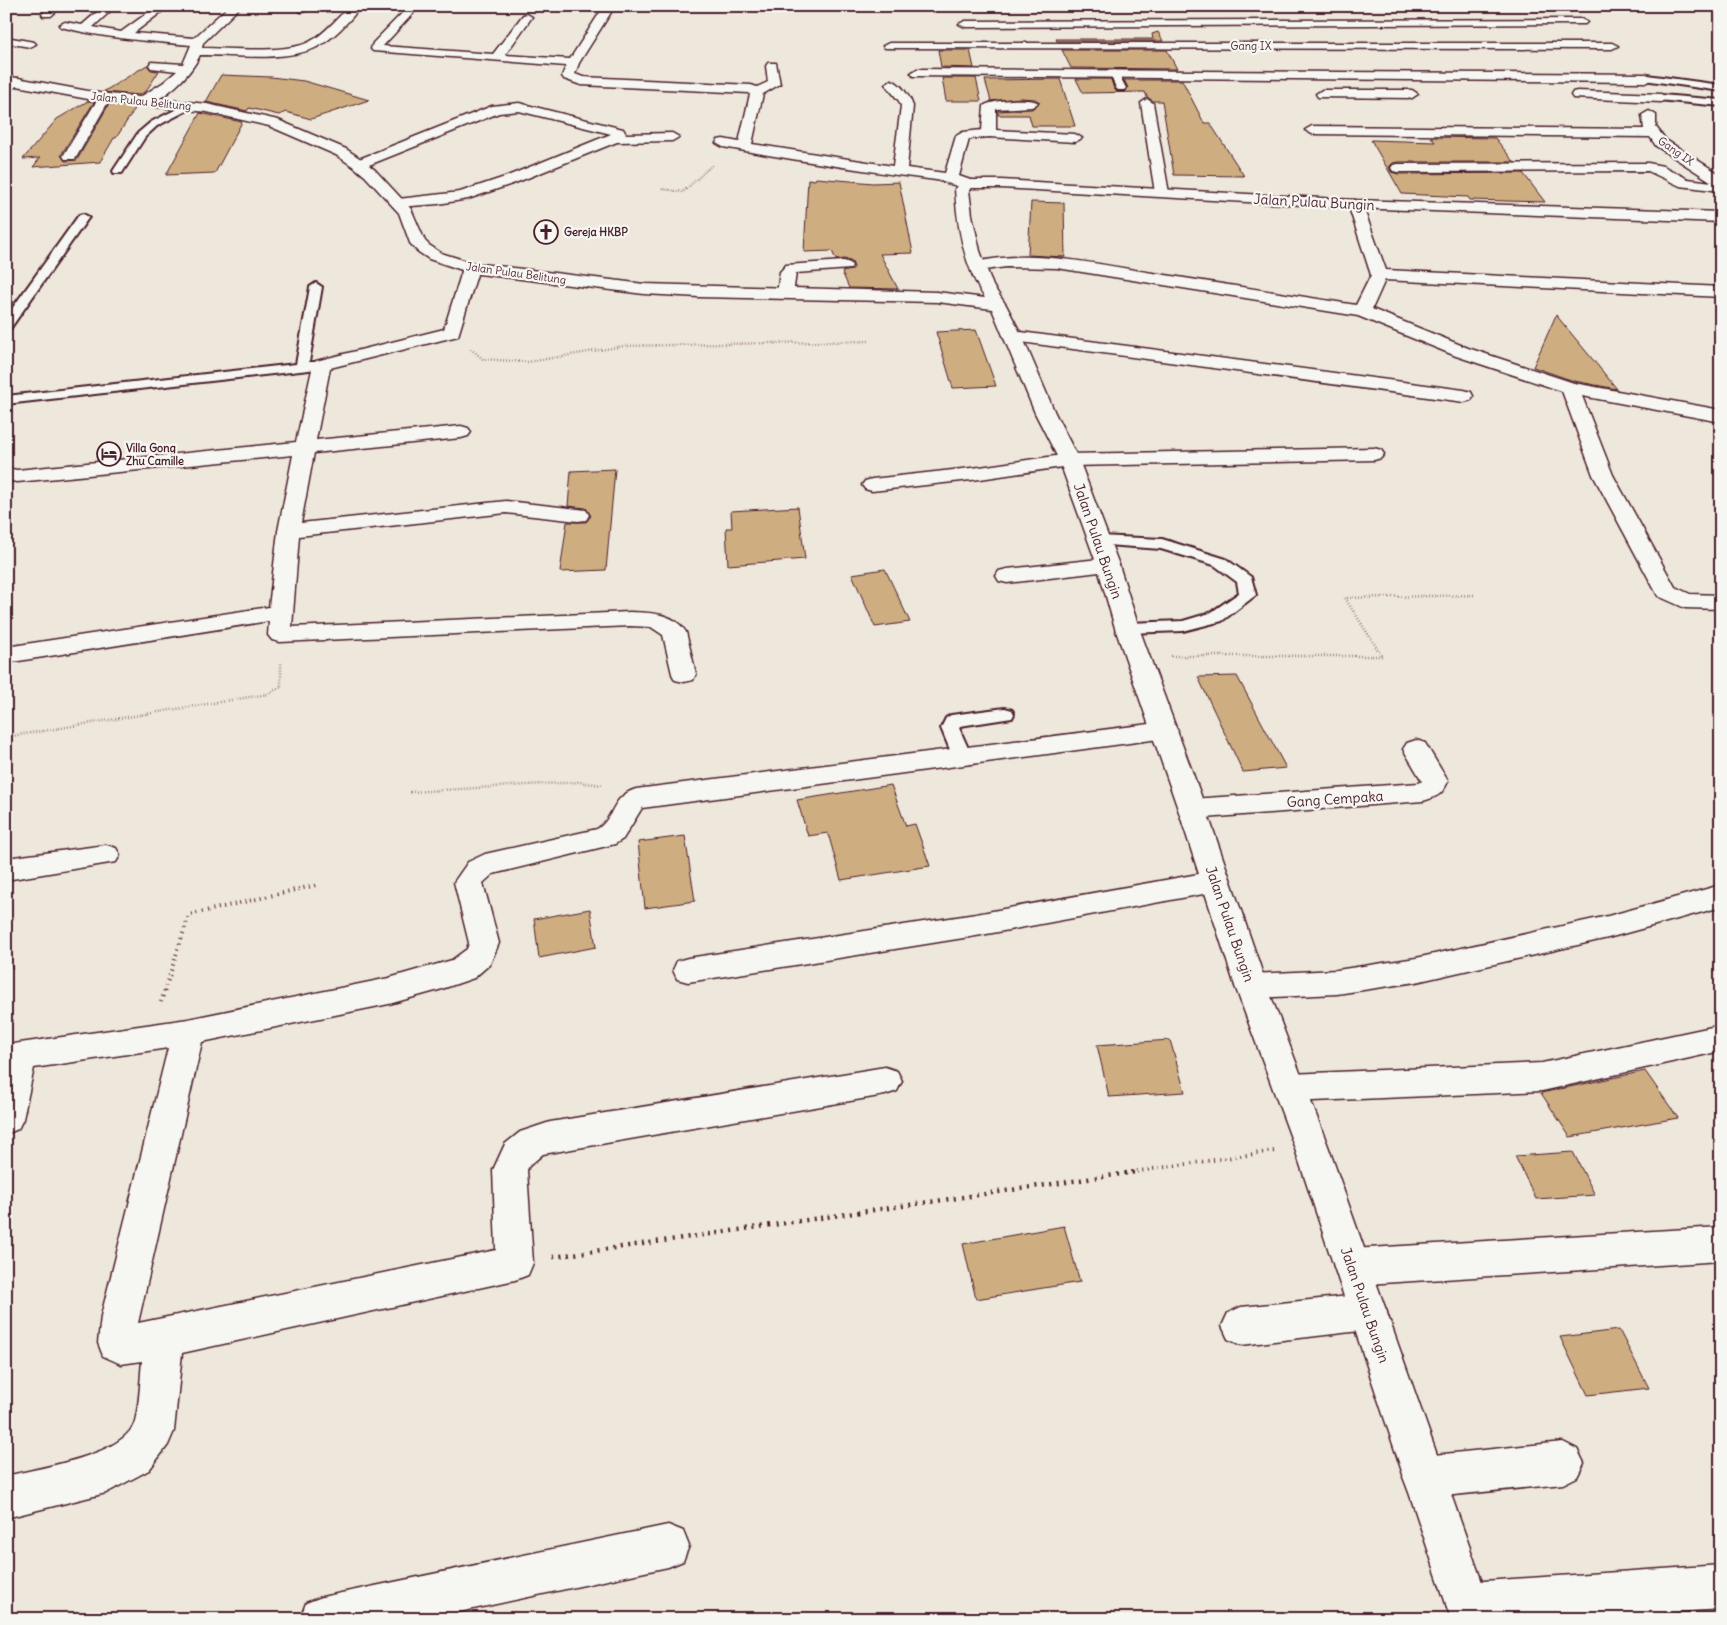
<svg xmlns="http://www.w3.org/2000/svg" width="1727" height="1625" viewBox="0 0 1727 1625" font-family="Delius,sans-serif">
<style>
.building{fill:#cead81;stroke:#4a1f2b}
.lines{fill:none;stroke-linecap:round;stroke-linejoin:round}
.lane-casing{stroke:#4a1f2b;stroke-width:4}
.street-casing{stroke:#4a1f2b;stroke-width:3}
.secondary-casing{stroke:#4a1f2b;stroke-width:3}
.path-far3{stroke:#4a1f2b;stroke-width:2;stroke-dasharray:0.5 2;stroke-linecap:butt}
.path-far2{stroke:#4a1f2b;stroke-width:2.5;stroke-dasharray:0.5 2.5;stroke-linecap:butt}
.path-far1{stroke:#4a1f2b;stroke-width:4;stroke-dasharray:1 4.5;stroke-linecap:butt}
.path{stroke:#4a1f2b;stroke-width:4.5;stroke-dasharray:2 5.5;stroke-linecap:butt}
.lane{fill:#f6f6f2;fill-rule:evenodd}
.street{fill:#f6f6f2;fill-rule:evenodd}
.secondary{fill:#f6f6f2;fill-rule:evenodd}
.labels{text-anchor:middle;stroke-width:4.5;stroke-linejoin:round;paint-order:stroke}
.far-street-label{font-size:11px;fill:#4a1f2b;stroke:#f6f6f2}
.far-poi-label{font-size:11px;font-weight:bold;fill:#4a1f2b;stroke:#f6f6f2;text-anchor:start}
.street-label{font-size:14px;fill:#4a1f2b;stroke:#f6f6f2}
</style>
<rect width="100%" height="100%" fill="#eee7db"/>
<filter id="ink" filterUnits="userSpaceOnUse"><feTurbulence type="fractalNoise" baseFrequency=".02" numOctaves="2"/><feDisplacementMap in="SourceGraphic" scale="10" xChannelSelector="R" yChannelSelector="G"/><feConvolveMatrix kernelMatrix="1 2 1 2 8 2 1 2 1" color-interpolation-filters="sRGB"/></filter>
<g filter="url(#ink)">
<g class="building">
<polygon points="1158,32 1163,41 1057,41 1056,39 1153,39 1152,34"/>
<polygon points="938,50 970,50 974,68 941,67"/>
<polygon points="1062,50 1167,50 1177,69 1071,68"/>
<polygon points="147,65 151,70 159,71 146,91 139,95 103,92"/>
<polygon points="221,75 271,77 304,81 369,100 311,119 286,112 279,115 249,108 247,111 206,102"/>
<polygon points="942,78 976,78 981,101 946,101"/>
<polygon points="1060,79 1075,126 1032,126 1029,115 998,115 998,111 1032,109 1040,102 1035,99 1020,98 991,101 985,80"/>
<polygon points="1076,79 1111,79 1114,89 1118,92 1124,92 1128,88 1124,80 1182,80 1204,123 1210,123 1244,176 1174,175 1162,101 1153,101 1147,97 1145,92 1083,93"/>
<polygon points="88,101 94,102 61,155 65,161 77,160 109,104 136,107 116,138 114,138 100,162 33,167 40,158 23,159 57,119"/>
<polygon points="200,113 242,122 215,173 166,175"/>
<polygon points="1431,137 1495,138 1514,162 1398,162 1393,163 1389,167 1391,172 1398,174 1523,173 1545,202 1470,200 1468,197 1402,194 1371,140 1435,142"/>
<polygon points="816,178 873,183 899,182 913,253 880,254 898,289 849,288 842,272 852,270 854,267 852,262 845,259 836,260 832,251 804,252 808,179 815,180"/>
<polygon points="1031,202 1064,203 1065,257 1028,255"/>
<polygon points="1556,315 1617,389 1574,381 1533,367"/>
<polygon points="976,330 996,386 953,388 936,332"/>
<polygon points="615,469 606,570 560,572 567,522 586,522 591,516 586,508 568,506 571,471"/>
<polygon points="798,507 805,559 728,565 726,528 732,528 731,511"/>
<polygon points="885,569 910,622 875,627 852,574"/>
<polygon points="1237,676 1286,768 1243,772 1198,677"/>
<polygon points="891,785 906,826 915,824 930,866 841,880 828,833 808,836 797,800"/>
<polygon points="685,836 695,901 645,908 638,842"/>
<polygon points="590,909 596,947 539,958 534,919"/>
<polygon points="1170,1040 1185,1092 1109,1097 1097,1045"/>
<polygon points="1645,1071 1678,1118 1570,1137 1541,1093"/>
<polygon points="1573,1152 1595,1195 1536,1199 1515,1156"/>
<polygon points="1064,1226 1080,1282 976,1299 963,1244"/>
<polygon points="1619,1330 1649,1388 1588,1395 1560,1337"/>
</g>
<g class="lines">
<g class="lane-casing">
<g id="lane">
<polygon points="1114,70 1118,73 1126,88 1124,90 1118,90 1116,88 1110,73"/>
<polygon points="1647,75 1721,85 1721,91 1644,80 1644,76"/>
<polygon points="1661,95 1721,100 1721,106 1658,100 1658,96"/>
<polygon points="189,103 192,104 192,108 157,126 145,137 122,173 114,173 113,171 138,133 151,122"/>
<polygon points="83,214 89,217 10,329 6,330 6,317 79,215"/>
<polygon points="316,283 322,287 309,362 327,362 329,365 327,368 6,404 6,396 296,364 310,287"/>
<polygon points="1099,536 1162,539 1226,559 1251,577 1256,595 1222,621 1183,631 1127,633 1121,632 1118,628 1121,624 1127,623 1183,621 1210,613 1239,593 1237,582 1214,565 1161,549 1093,544 1091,541 1093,538"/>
<polygon points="1005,708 1012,710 1014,714 1012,718 960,726 959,728 972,757 969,762 962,763 955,762 941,728 946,718 951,715"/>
</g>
</g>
<g class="street-casing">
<g id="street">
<polygon points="50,6 62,6 51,16 43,16 42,14"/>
<path d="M104 6H116L93 27 121 32 157 6H169L134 33 194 38 229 6H241L203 43 202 48C229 48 285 54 309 42 325 34 337 18 350 6H361C350 21 332 40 315 48 284 62 234 55 200 55 190 76 165 100 142 106L136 102 137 99 164 82 177 71 151 68 149 65 151 62 183 64 191 45C147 41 103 38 61 27L59 25 65 22 82 25Z"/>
<polygon points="297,6 308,6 305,11 301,12 296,9"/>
<path d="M409 6H420L383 46 493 54 523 15 527 14 532 17 505 55 570 59 604 6H615L579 63 575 74 583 77 751 85 757 87 768 82 766 66 768 63H776L780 84 763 94 752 144 893 166 901 106 899 101 885 84 891 80C901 83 910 97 913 106L907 168 945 173 956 136 963 132 982 130 984 106C989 100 1033 97 1038 103L1032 107 996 109V130L1075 134 1082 138 1075 142 989 137 969 139 959 176 973 181 975 184 973 187C962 190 948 182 936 180 865 171 794 160 723 147L716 143 718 140 723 139 739 142 750 94 749 93 581 85 564 79 562 76 566 66 373 51 371 49 373 43Z"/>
<polygon points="1715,6 1721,6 1721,9 1716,8"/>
<polygon points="1581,19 1587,22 1585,24 965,27 959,24 965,21"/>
<polygon points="6,37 34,42 36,44 30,47 6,43"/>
<polygon points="889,43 1612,43 1618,46 1612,49 885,48 883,46"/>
<polygon points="917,69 1647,74 1653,78 1647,82 913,76 911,73"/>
<polygon points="18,78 22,79 24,82 6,92 6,83"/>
<polygon points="1322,90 1412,90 1418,94 1412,98 1318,97 1316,94"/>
<polygon points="1577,91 1661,94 1667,98 1661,102 1573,98 1571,95 1573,92"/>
<polygon points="105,93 111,97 77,156 75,159 65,159 63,156 99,97"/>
<polygon points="1147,99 1153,103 1169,193 1167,196 1157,196 1155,193 1141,103"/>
<polygon points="519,103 623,129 626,134 672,133 679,137 672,141 617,142 515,183 468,199 438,204 398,207 393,206 391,203 393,200 398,199 460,192 505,177 611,134 519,111 499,113 364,167 354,167 352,164 354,161 492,106"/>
<polygon points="1649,111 1656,115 1656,127 1666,140 1721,175 1721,191 1680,186 1648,171 1398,172 1393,171 1391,168 1393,165 1398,164 1648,163 1663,166 1688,179 1712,182 1656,146 1650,137 1312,134 1305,130 1312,126 1644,129 1642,115"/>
<path d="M1355 200 1360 201 1362 204 1386 270 1721 287V297L1385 280 1372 309 1468 348 1574 383 1721 410V422L1582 396 1613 475 1675 587 1690 594 1721 595V609L1685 608 1658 596 1593 475 1562 391 1456 356 1358 316 1057 268 1006 267 978 271 972 269 970 266 972 263C1031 248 1095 264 1153 273 1221 284 1289 294 1356 305L1371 275 1348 204 1350 201Z"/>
<polygon points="844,261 850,263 852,266 850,269 796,273 793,294 791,298 779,298 777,294 780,272 786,265"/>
<path d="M471 263 477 265 479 268 458 336 330 368 316 440 461 426 468 428 471 432 468 436 461 438 314 453 301 523 506 501 578 509 586 510 589 515 586 520 578 521 506 513 299 536 292 627 630 612C651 613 673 612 686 632L696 674 693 680 684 682 675 680 672 674 663 635 651 627 630 626 280 642 272 640 268 635 269 621 6 663V647L269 607 278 531 293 455 17 482 6 480V468L17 470 296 442 313 365 316 361 444 329 463 268 465 265Z"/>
<polygon points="1013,331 1464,390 1471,392 1473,396 1471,400 1464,402 1007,340 1004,336 1007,332"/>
<polygon points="1374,448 1381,450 1384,454 1381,458 1374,460 1069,466 980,479 872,491 865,489 862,485 865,481 872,479 980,467 1069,454"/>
<polygon points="1108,558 1116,560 1119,565 1116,570 1007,583 999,581 996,576 999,571 1007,569"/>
<path d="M1165 722 1174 725 1178 731 1174 737 642 808 623 839 615 844 493 874 483 883 499 943 490 964 474 978 439 990 389 1004 202 1042 138 1323 496 1250 493 1170 505 1144 520 1132 550 1122 885 1067 897 1071 902 1081 897 1091 885 1095 543 1154 529 1166 527 1170 533 1263 528 1275 515 1280 182 1353 174 1431 168 1445 149 1470 106 1493 6 1518V1476C37 1468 126 1456 135 1421 140 1402 140 1380 142 1361L121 1364 103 1356 98 1343 101 1316 168 1048 34 1068 23 1119 18 1129 6 1134V1045L188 1019 389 978 452 960 467 949 469 943 454 882 468 862 485 854 597 829C616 817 610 797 636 789Z"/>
<path d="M1416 740 1425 743 1448 781C1443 794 1437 797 1423 801L1192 819 1182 816 1178 809 1182 802 1192 799 1419 783 1422 781 1403 749 1407 743Z"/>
<polygon points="106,845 116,848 120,855 116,862 6,880 6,858"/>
<polygon points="1215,871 1225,874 1229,882 1225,890 976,936 688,982 677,979 673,970 677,961 688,958 976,914"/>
<polygon points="1721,885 1721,907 1608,938 1416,982 1337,994 1251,998 1240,995 1235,986 1240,977 1251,974 1337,970 1416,958 1608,916"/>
<polygon points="1721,1025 1721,1051 1542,1091 1290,1102 1278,1098 1273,1088 1278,1078 1290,1074 1542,1063"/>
<polygon points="1721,1227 1721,1261 1352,1285 1339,1279 1334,1267 1339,1255 1352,1249"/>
<polygon points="1368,1294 1381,1299 1387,1312 1381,1325 1368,1330 1241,1345 1228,1339 1222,1326 1228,1313 1241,1307"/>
<polygon points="1563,1442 1577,1449 1584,1463 1577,1477 1563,1484 1424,1498 1409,1492 1403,1477 1409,1462 1424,1456"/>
<polygon points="668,1525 683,1531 689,1546 683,1561 668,1567 427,1619 300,1619 306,1603 322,1597"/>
<polygon points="1721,1565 1721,1609 1574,1619 1452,1619 1446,1604 1452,1588 1468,1582"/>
</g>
</g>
<g class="secondary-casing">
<path id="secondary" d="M6 76 99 93 207 104 278 120 346 149 364 161 375 170 411 209 425 241 429 245 441 253 473 263 644 284 937 292 985 298C964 267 957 226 955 189L963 181 968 180H1001L1355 200 1721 212V222L1355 208 1001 188H972L969 190 972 215 980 251 993 286 1006 305 1022 336 1055 413 1079 460 1119 565 1139 628 1206 809 1267 986 1328 1146 1495 1619H1451L1294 1146 1235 986 1178 809 1115 628 1097 565 1059 460 1035 413 992 309 937 302 699 297 644 294 471 273 429 259 417 251 410 243 399 213 365 176 354 167 336 155 269 126 207 112 99 101 6 84Z"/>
</g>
<polyline class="path-far3" points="662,189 683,192 713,164"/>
<g class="path-far2">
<polyline points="471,349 483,359 528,362 624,346 870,341"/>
<polyline points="1171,656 1382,656 1345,598 1475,595"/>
<polyline points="6,737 268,694 281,687 281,663"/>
<polyline points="410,792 578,782 603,785"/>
</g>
<g class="path-far1">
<polyline points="6,968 16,966"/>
<polyline points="161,1002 189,915 316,885"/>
<polyline points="1126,1173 1274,1151"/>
</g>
<polyline class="path" points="553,1257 1135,1172"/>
<use href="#lane" class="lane"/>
<use href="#street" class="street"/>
<use href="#secondary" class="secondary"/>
</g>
</g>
<defs>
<g id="church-ring" transform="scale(1.25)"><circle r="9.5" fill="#f6f6f2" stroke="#4a1f2b" stroke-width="1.5"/><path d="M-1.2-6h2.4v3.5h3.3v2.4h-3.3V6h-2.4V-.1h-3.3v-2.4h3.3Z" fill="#4a1f2b"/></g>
<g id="hotel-ring" transform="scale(1.25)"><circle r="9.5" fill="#f6f6f2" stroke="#4a1f2b" stroke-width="1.5"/><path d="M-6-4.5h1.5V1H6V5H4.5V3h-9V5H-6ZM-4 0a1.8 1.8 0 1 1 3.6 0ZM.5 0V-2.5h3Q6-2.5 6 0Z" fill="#4a1f2b"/></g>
</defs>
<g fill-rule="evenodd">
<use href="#church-ring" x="546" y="232"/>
<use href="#hotel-ring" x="109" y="454"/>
</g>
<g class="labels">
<g class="far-street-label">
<text x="1251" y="50">Gang IX</text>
<text transform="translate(141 101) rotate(6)" y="4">Jalan Pulau Belitung</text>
<text transform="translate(1676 151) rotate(35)" y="4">Gang IX</text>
<text transform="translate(516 273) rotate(8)" y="4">Jalan Pulau Belitung</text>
</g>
<g class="far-poi-label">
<text x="564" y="236">Gereja HKBP</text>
<text x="126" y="452">Villa Gong<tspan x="126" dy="13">Zhu Camille</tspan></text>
</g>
<g class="street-label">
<text transform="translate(1314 202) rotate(3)" y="5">Jalan Pulau Bungin</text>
<text transform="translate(1098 541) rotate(71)" y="5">Jalan Pulau Bungin</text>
<text transform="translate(1335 799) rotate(-4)" y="5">Gang Cempaka</text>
<text transform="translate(1230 924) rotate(71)" y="5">Jalan Pulau Bungin</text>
<text transform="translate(1365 1305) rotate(71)" y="5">Jalan Pulau Bungin</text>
</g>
</g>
<rect width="1727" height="1625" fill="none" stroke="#f6f6f2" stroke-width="25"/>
<rect x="12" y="12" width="1702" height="1600" fill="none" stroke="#4a1f2b" stroke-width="2" filter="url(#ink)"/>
</svg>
